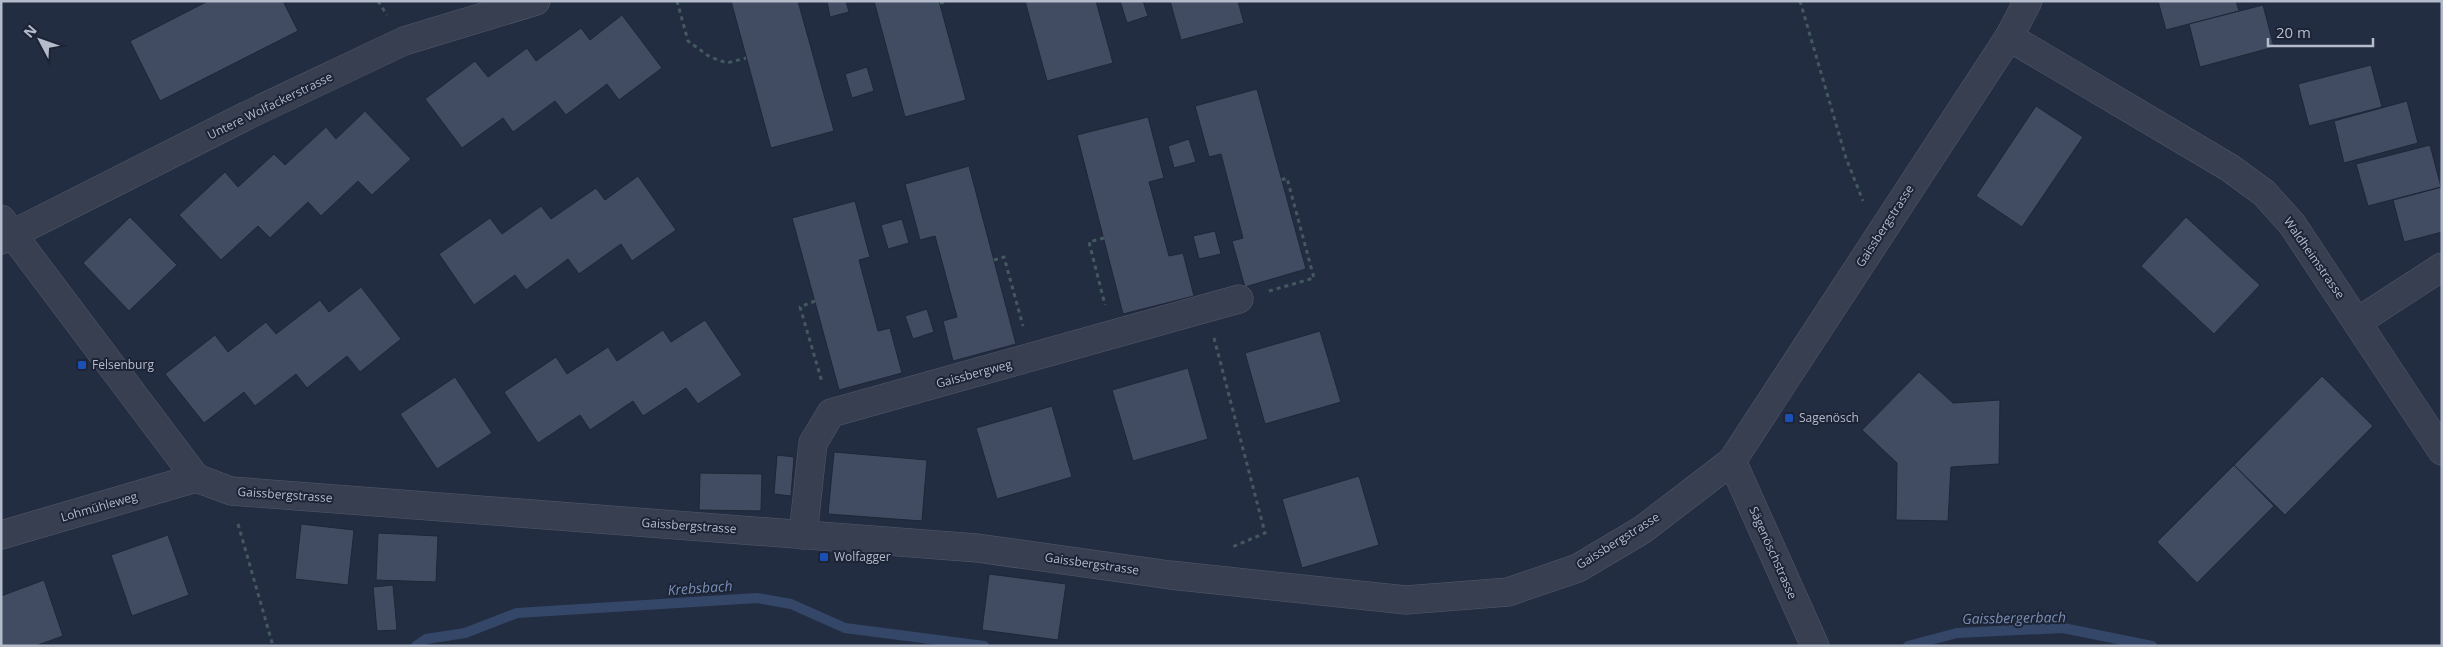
<svg xmlns="http://www.w3.org/2000/svg" width="2443" height="647" viewBox="0 0 2443 647" font-family="'Open Sans',sans-serif">
<style>
.lines{fill:none;stroke-linecap:round;stroke-linejoin:round}
.stream{stroke:#354769;stroke-width:10}
.building{fill:#414c63;stroke:#1e2638}
.minor-casing{stroke:#525a6b;stroke-width:29}
.path{stroke:#43595f;stroke-width:3;stroke-dasharray:4 4;stroke-linecap:butt}
.minor{stroke:#373f51;stroke-width:28}
.transit-dot{fill:#1a4fb4;stroke:#1c2436;stroke-width:2}
.labels{text-anchor:middle;stroke-width:4;stroke-linejoin:round;paint-order:stroke}
.street-label{font-size:12px;fill:#b4bbcb;stroke:#1c2436}
.poi-label{font-size:12px;fill:#b4bbcb;stroke:#1c2436;text-anchor:start}
.water-label{font-size:14px;font-style:italic;fill:#798eb5;stroke:#1c2436}
</style>
<rect width="100%" height="100%" fill="#232d41"/>
<g class="lines">
<g class="stream">
<polyline points="416,646 426,639 465,633 517,613 757,598 791,604 845,628 984,646"/>
<polyline points="1908,646 1957,633 2063,628 2152,646"/>
</g>
</g>
<g class="building">
<polygon points="208,1 283,1 298,31 160,101 130,41"/>
<polygon points="731,1 798,1 834,131 771,148"/>
<polygon points="827,1 846,1 849,12 830,17"/>
<polygon points="874,1 939,1 966,100 905,117"/>
<polygon points="1025,1 1096,1 1113,63 1047,81"/>
<polygon points="1120,1 1143,1 1148,16 1127,23"/>
<polygon points="1170,1 1238,1 1244,23 1181,40"/>
<polygon points="2158,1 2236,1 2239,11 2166,30"/>
<polygon points="2263,5 2274,47 2200,67 2189,24"/>
<polygon points="622,15 662,68 619,100 607,84 566,115 555,101 513,132 503,118 462,148 425,99 475,61 488,77 527,48 536,61 581,28 590,40"/>
<polygon points="2371,65 2382,107 2309,126 2298,84"/>
<polygon points="867,67 874,91 852,98 845,74"/>
<polygon points="1257,89 1306,269 1245,287 1232,241 1243,238 1221,154 1209,157 1195,106"/>
<polygon points="2407,101 2418,143 2344,163 2334,121"/>
<polygon points="2036,106 2083,137 2022,227 1976,196"/>
<polygon points="365,111 411,159 372,195 358,181 321,216 308,202 270,238 258,226 221,260 179,215 225,172 238,187 274,154 285,165 326,127 336,139"/>
<polygon points="1148,117 1164,178 1149,182 1169,256 1183,253 1194,296 1123,314 1077,135"/>
<polygon points="1189,139 1196,162 1174,168 1168,146"/>
<polygon points="2430,145 2441,187 2368,206 2356,164"/>
<polygon points="969,166 1016,344 953,361 943,321 957,317 935,236 920,240 905,184"/>
<polygon points="638,176 676,230 632,261 621,244 579,274 568,259 526,290 515,275 474,305 439,254 490,218 502,234 541,206 551,219 596,188 605,200"/>
<polygon points="2442,187 2442,232 2404,242 2393,200"/>
<polygon points="855,201 870,257 859,260 878,331 890,328 902,373 839,390 792,218"/>
<polygon points="130,217 177,265 129,311 83,263"/>
<polygon points="2186,217 2260,285 2214,334 2141,266"/>
<polygon points="902,219 909,243 888,249 881,225"/>
<polygon points="1215,231 1221,254 1199,259 1193,236"/>
<polygon points="361,287 401,339 360,372 347,356 307,388 296,374 255,406 244,392 204,423 165,374 215,335 228,352 266,322 276,334 320,300 329,312"/>
<polygon points="927,309 934,332 913,339 905,316"/>
<polygon points="705,320 742,375 698,404 686,388 643,416 633,401 590,430 580,415 538,443 504,392 556,357 567,374 608,347 617,361 663,330 671,342"/>
<polygon points="1320,331 1341,402 1265,424 1245,353"/>
<polygon points="1188,368 1208,439 1133,461 1112,390"/>
<polygon points="1919,372 1953,403 2000,400 1999,464 1951,467 1948,521 1896,520 1897,463 1862,430"/>
<polygon points="2322,376 2373,426 2285,515 2234,465"/>
<polygon points="455,377 492,433 437,469 400,414"/>
<polygon points="1052,406 1072,477 997,499 976,428"/>
<polygon points="834,452 927,460 922,521 828,514"/>
<polygon points="777,455 794,457 791,496 774,494"/>
<polygon points="2234,465 2274,506 2197,583 2157,542"/>
<polygon points="700,473 762,474 761,511 699,510"/>
<polygon points="1359,476 1379,545 1302,568 1282,499"/>
<polygon points="301,524 354,530 348,585 295,579"/>
<polygon points="378,533 438,536 436,582 376,580"/>
<polygon points="168,535 189,595 132,616 111,555"/>
<polygon points="989,574 1066,584 1058,640 982,630"/>
<polygon points="44,580 63,636 35,646 1,646 1,596"/>
<polygon points="393,585 397,630 377,631 373,587"/>
</g>
<g class="lines">
<g class="minor-casing">
<g id="minor">
<polyline points="2009,37 2230,168 2264,193 2292,224 2442,451"/>
<polyline points="1,219 196,478 231,491 977,548 1170,575 1406,600 1508,592 1578,568 1642,530 1732,461 2009,37 2028,1"/>
<polyline points="1,240 248,115 404,41 536,1"/>
<polyline points="2357,322 2442,267"/>
<polyline points="1732,461 1815,646"/>
<polyline points="1,535 196,478"/>
<polyline points="803,535 813,443 831,413 1239,299"/>
</g>
</g>
<g class="path">
<polyline points="378,1 387,15"/>
<polyline points="677,1 688,41 710,57 727,63 746,58"/>
<polyline points="1800,1 1846,158 1863,201"/>
<polyline points="940,3 948,1"/>
<polyline points="1104,238 1089,242 1105,305"/>
<polyline points="994,260 1004,257 1023,326"/>
<polyline points="1269,291 1314,278 1287,178 1281,180"/>
<polyline points="815,301 800,307 822,382"/>
<polyline points="1214,338 1265,533 1230,548"/>
<polyline points="238,524 273,646"/>
</g>
<use href="#minor" class="minor"/>
</g>
<g class="transit-dot">
<rect x="77" y="360" width="10" height="10" rx="2.5"/>
<rect x="1784" y="413" width="10" height="10" rx="2.5"/>
<rect x="819" y="552" width="10" height="10" rx="2.5"/>
</g>
<g class="labels">
<g class="street-label">
<text transform="translate(270 106) rotate(-26)" y="4">Untere Wolfackerstrasse</text>
<text transform="translate(1885 226) rotate(-57)" y="4">Gaissbergstrasse</text>
<text transform="translate(2314 258) rotate(55)" y="4">Waldheimstrasse</text>
<text transform="translate(974 374) rotate(-15)" y="4">Gaissbergweg</text>
<text transform="translate(285 495) rotate(4)" y="4">Gaissbergstrasse</text>
<text transform="translate(99 507) rotate(-16)" y="4">Lohmühleweg</text>
<text transform="translate(689 526) rotate(4)" y="4">Gaissbergstrasse</text>
<text transform="translate(1618 541) rotate(-32)" y="4">Gaissbergstrasse</text>
<text transform="translate(1773 553) rotate(66)" y="4">Sägenöschstrasse</text>
<text transform="translate(1092 564) rotate(8)" y="4">Gaissbergstrasse</text>
</g>
<g class="poi-label">
<text x="92" y="369">Felsenburg</text>
<text x="1799" y="422">Sagenösch</text>
<text x="834" y="561">Wolfagger</text>
</g>
<g class="water-label">
<text transform="translate(700 588) rotate(-4)" y="5">Krebsbach</text>
<text transform="translate(2014 618) rotate(-1)" y="5">Gaissbergerbach</text>
</g>
</g>
<rect width="2443" height="647" fill="none" stroke="#b4bbcb" stroke-width="5"/>
<g transform="translate(40 40) rotate(311)" stroke="#1c2436" stroke-width="4" paint-order="stroke">
<path d="M0-4L9 19L0 12L-9 19Z" fill="#b4bbcb"/>
<text y="-8" font-size="14" font-weight="bold" text-anchor="middle" fill="#b4bbcb">N</text>
</g>
<path d="M2268 38v8h105v-8" fill="none" stroke="#b4bbcb" stroke-width="2.5"/>
<text x="2276" y="38" font-size="15" fill="#b4bbcb" stroke="#1c2436" stroke-width="4" paint-order="stroke">20 m</text>
</svg>
